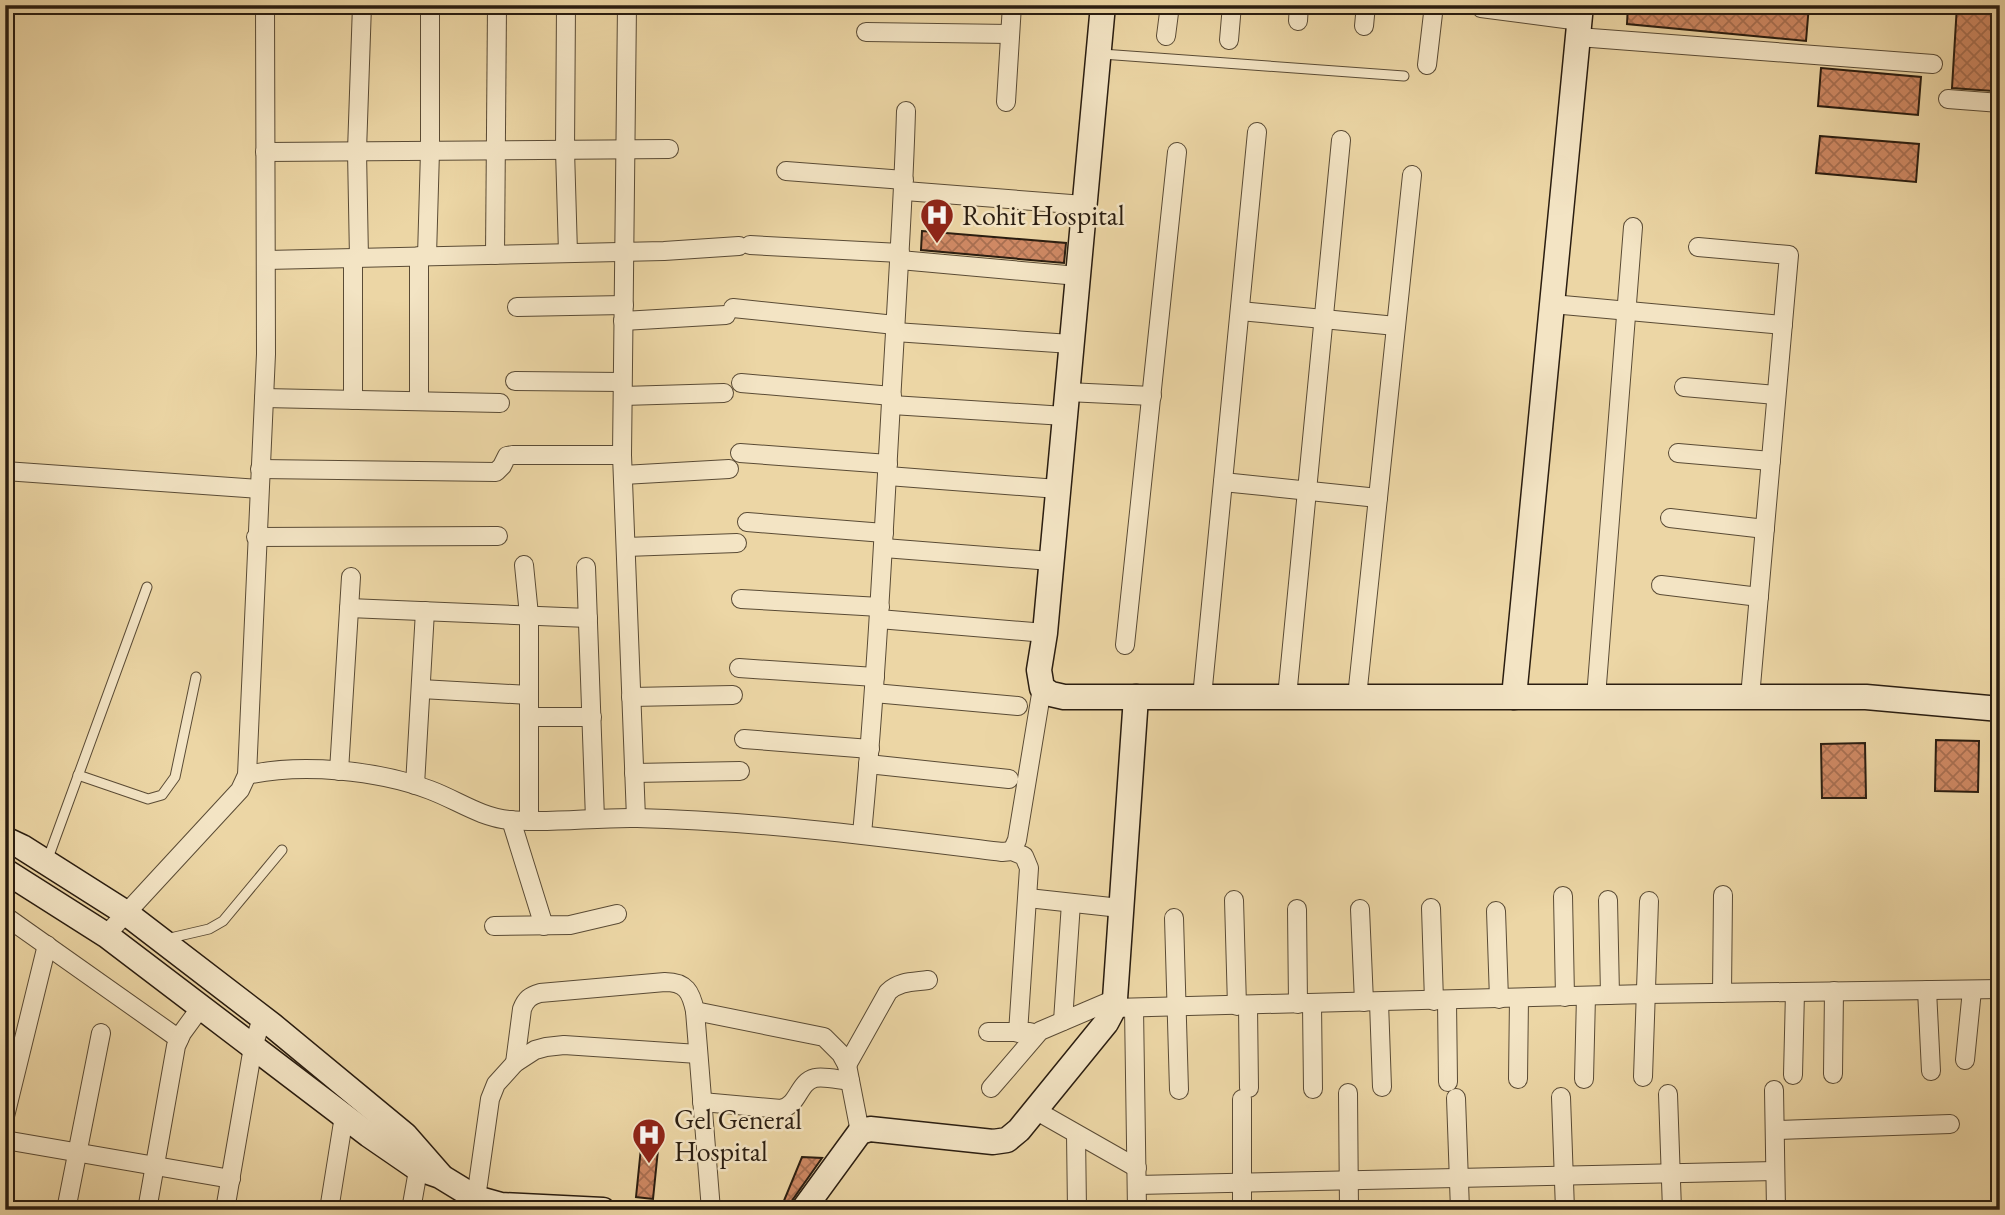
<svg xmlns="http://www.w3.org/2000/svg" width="2005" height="1215" viewBox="0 0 2005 1215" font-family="'EB Garamond',serif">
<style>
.building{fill:url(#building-cross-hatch);stroke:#2a1d10;stroke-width:2}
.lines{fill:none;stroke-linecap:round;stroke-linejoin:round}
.lane-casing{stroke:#5a4b35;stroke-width:11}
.street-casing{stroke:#5a4b35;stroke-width:20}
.secondary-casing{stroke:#2a1d10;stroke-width:27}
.lane{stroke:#f3e4c4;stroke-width:9}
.street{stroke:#f3e4c4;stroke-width:18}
.secondary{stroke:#f3e4c4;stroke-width:24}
.labels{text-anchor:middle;stroke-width:5;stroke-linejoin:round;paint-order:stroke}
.poi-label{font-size:28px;fill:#2a1d10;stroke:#f3e4c4;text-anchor:start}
</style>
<defs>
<pattern id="building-cross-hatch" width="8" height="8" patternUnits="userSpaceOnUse" patternTransform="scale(1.75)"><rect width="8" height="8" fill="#cf8964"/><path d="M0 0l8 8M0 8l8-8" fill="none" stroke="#a86f51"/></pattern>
</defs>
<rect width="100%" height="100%" fill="#ecd6a5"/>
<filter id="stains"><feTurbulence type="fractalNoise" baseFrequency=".00286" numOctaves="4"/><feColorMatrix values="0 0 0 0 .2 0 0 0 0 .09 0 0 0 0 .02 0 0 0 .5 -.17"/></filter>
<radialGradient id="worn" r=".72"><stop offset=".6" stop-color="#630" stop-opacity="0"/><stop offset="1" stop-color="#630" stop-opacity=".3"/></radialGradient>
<g class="building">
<polygon points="1628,5 1809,5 1806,41 1627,24"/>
<polygon points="1957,5 1999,5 1993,91 1952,88"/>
<polygon points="1821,68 1921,77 1918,115 1818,106"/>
<polygon points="1820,136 1919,144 1916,182 1816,173"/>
<polygon points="922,231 1066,243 1064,263 921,250"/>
<polygon points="1936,740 1979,741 1978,792 1935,791"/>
<polygon points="1865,743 1866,798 1822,798 1821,744"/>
<polygon points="643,1128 660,1130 653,1199 636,1197"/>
<polygon points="802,1157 822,1158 791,1202 783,1203"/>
</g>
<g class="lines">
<g class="lane-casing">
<g id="lane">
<polyline points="1102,54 1404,76"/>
<polyline points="78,775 148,799 162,795 175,777 196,677"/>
<polyline points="47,861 147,587"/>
<polyline points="166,939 209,929 223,921 282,850"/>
</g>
</g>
<g class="street-casing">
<g id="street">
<polyline points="566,5 565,150 568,253"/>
<polyline points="627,5 622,455 636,818"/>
<polyline points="1481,8 1580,21"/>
<polyline points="1298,21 1299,5"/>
<polyline points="1364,26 1366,5"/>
<polyline points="866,32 1010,34"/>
<polyline points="1166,36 1170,5"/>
<polyline points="1578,37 1933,64"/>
<polyline points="1229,40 1232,5"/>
<polyline points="1427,65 1434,5"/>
<polyline points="1948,99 2000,103 2000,102"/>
<polyline points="1006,102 1012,5"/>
<polyline points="265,152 669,149"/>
<polyline points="786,171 904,180"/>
<polyline points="905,191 1084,205"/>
<polyline points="750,245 900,253"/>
<polyline points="1698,247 1789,255 1750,697"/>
<polyline points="495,255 497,5"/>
<polyline points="419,256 419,401"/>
<polyline points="427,256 430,151 430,5"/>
<polyline points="353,258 353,400"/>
<polyline points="359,258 357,151 362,5"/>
<polyline points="266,260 664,251 739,246"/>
<polyline points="900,260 1078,276"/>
<polyline points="1552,304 1783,325"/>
<polyline points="517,307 624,305"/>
<polyline points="733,308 895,325"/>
<polyline points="1240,311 1396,326"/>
<polyline points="623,321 726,315"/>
<polyline points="895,332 1071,344"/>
<polyline points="515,381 622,382"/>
<polyline points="741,383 892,396"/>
<polyline points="1684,387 1776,395"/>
<polyline points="1067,392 1152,396"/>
<polyline points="623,396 724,393"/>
<polyline points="264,398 500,403"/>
<polyline points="892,405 1065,416"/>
<polyline points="740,453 888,464"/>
<polyline points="1678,453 1771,461"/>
<polyline points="260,469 496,472 502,466 507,456 513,455 622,455"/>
<polyline points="5,471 259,489"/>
<polyline points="623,475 729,469"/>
<polyline points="888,476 1058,489"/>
<polyline points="1223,482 1378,498"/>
<polyline points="1670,518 1765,529"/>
<polyline points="747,522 884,533"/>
<polyline points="256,537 498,536"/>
<polyline points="626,547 737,543"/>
<polyline points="884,548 1051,561"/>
<polyline points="524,565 529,615 529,820"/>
<polyline points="586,567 595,819"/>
<polyline points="1661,585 1759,597"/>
<polyline points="741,599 880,607"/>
<polyline points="349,608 588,618"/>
<polyline points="879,619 1045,633"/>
<polyline points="1125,645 1177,152"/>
<polyline points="739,668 875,677"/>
<polyline points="421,689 529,695"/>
<polyline points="874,693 1018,706"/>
<polyline points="631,697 733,695"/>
<polyline points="1202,697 1257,132"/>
<polyline points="1287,697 1341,140"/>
<polyline points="1357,697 1412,175"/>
<polyline points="1596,697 1633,227"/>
<polyline points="529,717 592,717"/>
<polyline points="744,739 870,749"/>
<polyline points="868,764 1009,779"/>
<polyline points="339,771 351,577"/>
<polyline points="634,773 740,771"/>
<path d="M247 775C301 763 378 770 430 790 457 800 480 817 509 820 551 824 594 817 637 818 759 821 881 837 1002 852L1012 851 1024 856 1029 868 1018 1033"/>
<polyline points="415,785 425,611"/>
<polyline points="511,820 544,926"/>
<path d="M862 834C878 667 885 500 895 333 899 259 904 185 906 111"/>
<polyline points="1012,851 1017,840 1042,688"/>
<polyline points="1563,896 1565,997"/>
<polyline points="1028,898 1120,908"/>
<polyline points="1234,900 1237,1006"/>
<polyline points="1608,900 1610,995"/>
<polyline points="1431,908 1434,1001"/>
<polyline points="1297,909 1298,1004"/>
<polyline points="1360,909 1364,1002"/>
<polyline points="1496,911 1499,999"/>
<polyline points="5,916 179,1039"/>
<polyline points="1174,918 1179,1090"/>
<polyline points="494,926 570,925 617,914"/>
<polyline points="106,935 240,790 247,775 266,354 265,5"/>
<polyline points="1927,990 1931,1071"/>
<polyline points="1722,993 1723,895"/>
<polyline points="1447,1001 1448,1082"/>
<polyline points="1379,1002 1382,1087"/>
<polyline points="1312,1004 1313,1089"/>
<polyline points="1248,1006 1249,1088"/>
<polyline points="1114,1008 1646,994 2000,989"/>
<polyline points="1134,1008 1137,1210"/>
<polyline points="695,1011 824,1037 841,1054 847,1065 860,1132"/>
<polyline points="1063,1021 1071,903"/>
<polyline points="988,1032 1030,1032"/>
<polyline points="1965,1060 1972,990"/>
<path d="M515 1063 522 1009C526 999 530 996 540 993L665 982C686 982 691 992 695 1011L711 1210"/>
<path d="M847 1065 888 992C899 981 913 982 928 980"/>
<polyline points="1833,1074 1834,991"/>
<polyline points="1793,1075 1795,992"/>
<polyline points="1643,1077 1649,901"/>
<polyline points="1518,1079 1519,998"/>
<polyline points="1584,1079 1586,996"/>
<polyline points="991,1088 1040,1031 1115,999"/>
<polyline points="1774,1090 1776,1210"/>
<polyline points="1348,1093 1349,1210"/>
<polyline points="1668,1094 1672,1210"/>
<polyline points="1561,1097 1565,1210"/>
<polyline points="1456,1098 1460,1210"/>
<path d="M702 1102 781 1109C799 1105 798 1082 815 1078 825 1076 839 1080 850 1081"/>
<polyline points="1035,1110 1137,1168"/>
<polyline points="5,1116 47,945"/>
<polyline points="1775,1130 1950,1124"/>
<polyline points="1076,1134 1077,1210"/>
<polyline points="5,1140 231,1179"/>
<polyline points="1137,1185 1775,1171"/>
<polyline points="476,1198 490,1099 496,1084 515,1063 535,1050 546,1047 564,1045 698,1054"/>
<polyline points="66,1210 101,1033"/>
<polyline points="147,1210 176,1046 182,1033 201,1007"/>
<polyline points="225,1210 253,1047 262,1018"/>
<polyline points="329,1210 344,1116"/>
<polyline points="411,1210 420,1159"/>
<polyline points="1242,1210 1242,1099"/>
</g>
</g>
<g class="secondary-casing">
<g id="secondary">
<polyline points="1103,5 1045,633 1039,670 1042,688 1051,694 1064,697 1866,697 2000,709"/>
<polyline points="1514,697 1581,5"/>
<polyline points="5,839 22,847 126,913 272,1025 405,1135 440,1175"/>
<polyline points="5,871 106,935 369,1135 417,1168 440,1176 476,1198 501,1205 603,1210"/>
<polyline points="803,1210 860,1132 870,1129 993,1142 1007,1140 1019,1130 1106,1023 1114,1008 1115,999 1136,697"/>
</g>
</g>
<use href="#lane" class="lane"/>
<use href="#street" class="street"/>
<use href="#secondary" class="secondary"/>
</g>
<defs>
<g id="hospital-pin" transform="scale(1.75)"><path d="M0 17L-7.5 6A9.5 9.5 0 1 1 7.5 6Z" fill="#8f2418" stroke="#f3e4c4"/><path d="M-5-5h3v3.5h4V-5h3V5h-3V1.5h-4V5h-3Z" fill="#fff"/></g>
</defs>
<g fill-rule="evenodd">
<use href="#hospital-pin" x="937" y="215"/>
<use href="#hospital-pin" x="649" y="1135"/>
</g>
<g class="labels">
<g class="poi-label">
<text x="962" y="225">Rohit Hospital</text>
<text x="674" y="1129">Gel General<tspan x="674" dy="32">Hospital</tspan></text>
</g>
</g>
<rect width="2005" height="1215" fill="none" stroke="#ecd6a5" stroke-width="28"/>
<rect x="7" y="7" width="1991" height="1201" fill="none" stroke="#2a1d10" stroke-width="3.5"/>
<rect x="14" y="14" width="1977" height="1187" fill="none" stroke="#2a1d10" stroke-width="2"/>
<rect width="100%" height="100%" filter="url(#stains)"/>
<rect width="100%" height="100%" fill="url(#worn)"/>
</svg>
